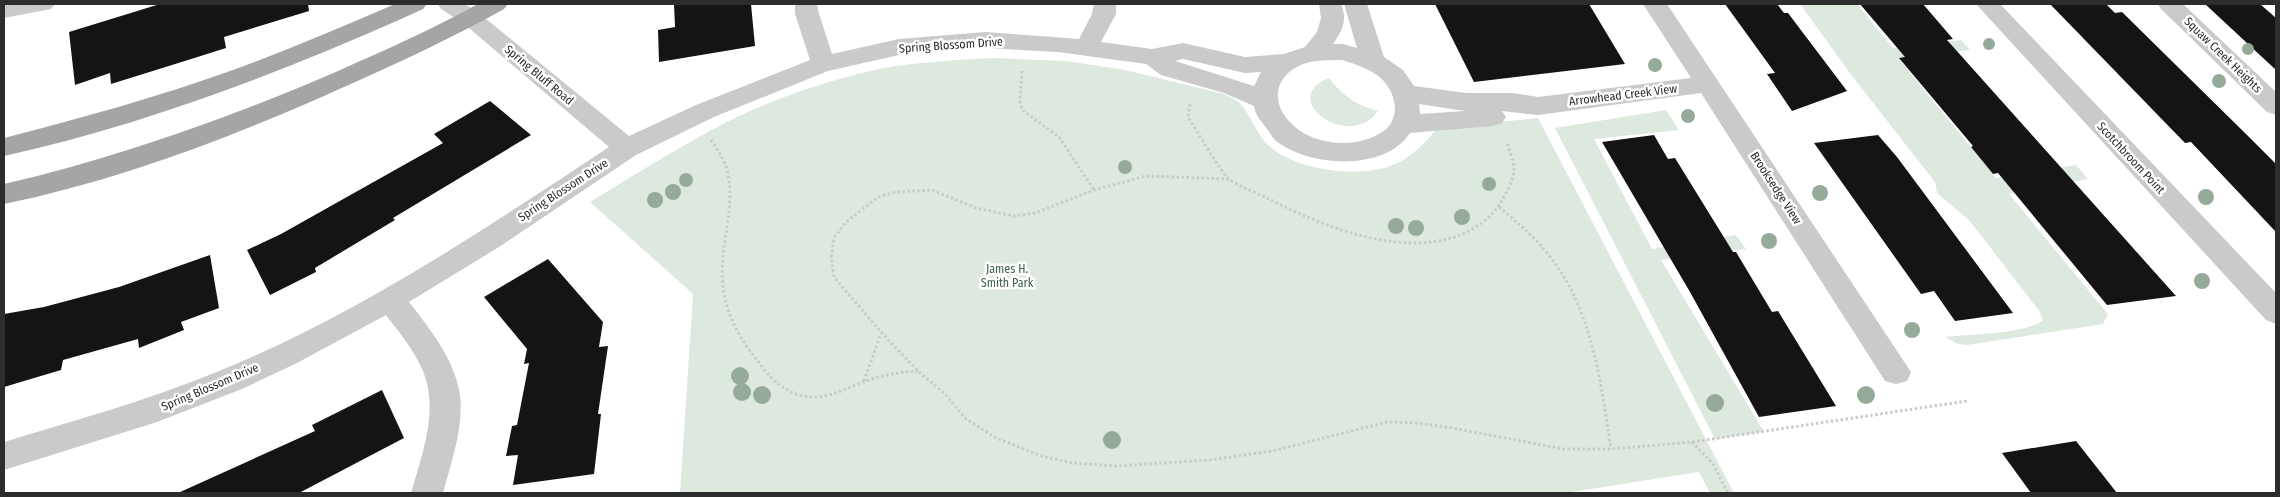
<svg xmlns="http://www.w3.org/2000/svg" width="2280" height="497" viewBox="0 0 2280 497" font-family="'Fira Sans Condensed',sans-serif">
<style>
.green{fill:#dde9de}
.building{fill:#141414}
.lines{fill:none;stroke-linecap:round;stroke-linejoin:round}
.path{stroke:#cacaca;stroke-width:3;stroke-dasharray:2.5 2.5;stroke-linecap:butt}
.minor{fill:#cacaca;fill-rule:evenodd}
.major{fill:#a5a5a5;fill-rule:evenodd}
.tree{fill:#96aa9a}
.labels{text-anchor:middle;stroke-width:5;stroke-linejoin:round;paint-order:stroke}
.street-label{font-size:12px;fill:#2d2d2d;stroke:#fff}
.park-label{font-size:12px;fill:#406447;stroke:#fff}
</style>
<rect width="100%" height="100%" fill="#fff"/>
<g class="green">
<path d="M1800 4H1857L1893 48 1961 40 1970 50 1899 59 1996 178 2076 165 2088 179 2009 194 2108 314 2103 324 1967 345 1958 344 1945 337C1967 334 2028 334 2043 320L2040 312 1969 220 1937 193 1935 182 1852 76Z"/>
<path d="M993 58 1066 61 1125 70 1224 94C1228 96 1234 98 1237 101 1252 113 1256 138 1274 150 1303 171 1360 178 1393 165 1410 158 1426 143 1437 128L1538 118 1734 493H1710L1699 472 1565 493H680L693 294 590 202C629 178 668 154 708 132 758 104 823 81 879 69 917 62 955 60 993 58Z"/>
<path d="M1329 78C1343 96 1356 105 1378 111 1350 152 1276 99 1329 78Z"/>
<polygon points="1666,110 1679,130 1594,139 1652,249 1736,235 1746,249 1661,260 1764,432 1715,439 1555,128"/>
</g>
<g class="building">
<polygon points="160,4 308,4 309,11 224,37 226,48 188,60 111,84 110,73 75,85 69,32"/>
<polygon points="674,4 751,4 755,46 659,62 658,30 675,27"/>
<polygon points="1435,4 1589,4 1625,64 1474,82"/>
<polygon points="1725,4 1777,4 1784,13 1788,13 1847,91 1792,111 1767,74 1775,73"/>
<polygon points="1860,4 1923,4 1953,39 1947,40 2176,296 2107,305 1998,173 1993,174 1971,147 1973,146 1899,58 1905,57"/>
<polygon points="2050,4 2106,4 2115,13 2122,12 2247,135 2276,164 2276,232 2191,142 2185,143"/>
<polygon points="2205,4 2260,4 2276,18 2276,70"/>
<polygon points="490,101 531,135 393,218 395,220 315,268 316,272 270,295 247,250 281,234 443,143 434,134"/>
<polygon points="1654,135 1668,159 1675,158 1733,252 1736,252 1772,312 1778,311 1836,406 1759,417 1690,292 1602,142"/>
<polygon points="1878,135 1897,157 2013,313 1955,321 1934,291 1921,294 1814,143"/>
<polygon points="210,255 219,308 181,322 184,330 139,348 138,339 63,360 61,370 4,387 4,314 44,307 119,287"/>
<polygon points="548,259 603,322 599,347 608,346 598,414 601,414 594,474 513,485 518,455 506,456 512,426 517,425 529,363 524,364 527,349 484,297"/>
<polygon points="382,390 404,438 299,493 178,493 315,431 312,425"/>
<polygon points="2076,441 2117,493 2031,493 2002,453"/>
</g>
<g class="lines">
<g class="path">
<polyline points="1022,71 1020,102 1022,110 1059,137 1094,190"/>
<path d="M1190 104 1188 117C1196 129 1221 173 1230 180 1242 188 1258 193 1271 200 1332 231 1432 271 1491 215 1500 206 1514 182 1514 169 1514 161 1509 151 1507 143"/>
<path d="M711 140C716 148 723 157 726 166 738 206 718 246 723 287 726 316 742 342 760 364 773 382 789 396 812 397 831 398 848 387 866 381 883 375 900 372 918 371"/>
<polyline points="1229,179 1146,176 1094,190 1035,213 1014,216 976,208 932,190 896,192 878,197 846,222 834,238 831,257 834,277 881,332 918,371 945,394 965,418 994,437 1041,456 1073,463 1116,466 1209,460 1272,451 1387,422 1417,423 1452,428 1563,449 1611,449 1692,442 1967,401"/>
<path d="M1499 207C1518 223 1536 238 1551 258 1593 312 1601 384 1611 449"/>
<polyline points="864,381 881,333"/>
<polyline points="1692,442 1713,464 1728,493"/>
</g>
<g class="minor">
<polygon points="4,4 55,4 51,9 4,18"/>
<path d="M438 4H465L479 13 629 136 696 105 810 60 795 14V4H817L819 14 832 54 899 39 986 32 1079 39 1092 14 1094 4H1116V14L1101 42 1152 49 1183 43 1245 57 1284 54 1305 47 1317 32 1321 18 1319 4H1341C1348 20 1342 31 1333 44H1343L1357 48 1344 4H1367L1384 57 1403 70 1414 86 1466 93H1513L1538 97 1691 78 1643 4H1667L1911 372 1907 381 1896 384 1885 381 1701 93 1538 115 1502 111 1506 117 1502 123 1493 126 1410 133C1385 172 1309 167 1276 141 1273 138 1270 133 1267 129 1261 121 1255 115 1254 106L1224 93 1161 75 1146 64 1058 52 986 48 899 55 828 71 714 117 636 155 499 247 409 302C430 329 455 360 460 395 464 427 451 463 443 493H411C422 454 440 409 422 369 414 350 399 332 386 315L297 363 242 389 157 422 4 470V442C76 420 149 400 219 371 357 315 485 229 609 147L463 23 441 9ZM1183 59 1245 73 1261 72 1254 86 1175 61ZM1342 60C1368 68 1392 77 1395 107 1395 115 1392 125 1385 130 1357 151 1310 146 1288 120 1265 93 1284 65 1316 61 1324 60 1334 60 1342 60ZM1419 104 1465 111 1420 114Z"/>
<polygon points="1976,4 2000,4 2276,293 2276,324 2266,320"/>
<polygon points="2158,4 2183,4 2276,92 2276,115 2267,112 2161,9"/>
</g>
<g class="major">
<path d="M395 4H427L423 9 399 20C272 76 140 126 4 156V138C81 118 158 97 233 70 288 50 342 27 395 4Z"/>
<path d="M478 4H508L504 9C452 38 398 63 344 87 235 136 121 180 4 204V184C119 157 229 118 338 71 385 50 433 29 478 4Z"/>
</g>
</g>
<g class="tree">
<circle cx="1989" cy="44" r="6"/>
<circle cx="2248" cy="49" r="6"/>
<circle cx="1655" cy="65" r="7"/>
<circle cx="2219" cy="81" r="7"/>
<circle cx="1688" cy="116" r="7"/>
<circle cx="1125" cy="167" r="7"/>
<circle cx="686" cy="180" r="7"/>
<circle cx="1489" cy="184" r="7"/>
<circle cx="673" cy="192" r="8"/>
<circle cx="1820" cy="193" r="8"/>
<circle cx="2206" cy="197" r="8"/>
<circle cx="655" cy="200" r="8"/>
<circle cx="1462" cy="217" r="8"/>
<circle cx="1396" cy="226" r="8"/>
<circle cx="1416" cy="228" r="8"/>
<circle cx="1769" cy="241" r="8"/>
<circle cx="2202" cy="281" r="8"/>
<circle cx="1912" cy="330" r="8"/>
<circle cx="740" cy="376" r="9"/>
<circle cx="742" cy="392" r="9"/>
<circle cx="762" cy="395" r="9"/>
<circle cx="1866" cy="395" r="9"/>
<circle cx="1715" cy="403" r="9"/>
<circle cx="1112" cy="440" r="9"/>
</g>
<g class="labels">
<g class="street-label">
<text transform="translate(951 45) rotate(-4)" y="4">Spring Blossom Drive</text>
<text transform="translate(2223 55) rotate(44)" y="4">Squaw Creek Heights</text>
<text transform="translate(539 75) rotate(40)" y="4">Spring Bluff Road</text>
<text transform="translate(1623 95) rotate(-7)" y="4">Arrowhead Creek View</text>
<text transform="translate(2131 158) rotate(47)" y="4">Scotchbroom Point</text>
<text transform="translate(1776 188) rotate(57)" y="4">Brooksedge View</text>
<text transform="translate(563 190) rotate(-33)" y="4">Spring Blossom Drive</text>
<text transform="translate(210 387) rotate(-23)" y="4">Spring Blossom Drive</text>
</g>
<g class="park-label">
<text x="1007" y="273">James H.<tspan x="1007" dy="14">Smith Park</tspan></text>
</g>
</g>
<rect width="2280" height="497" fill="none" stroke="#2d2d2d" stroke-width="10"/>
</svg>
